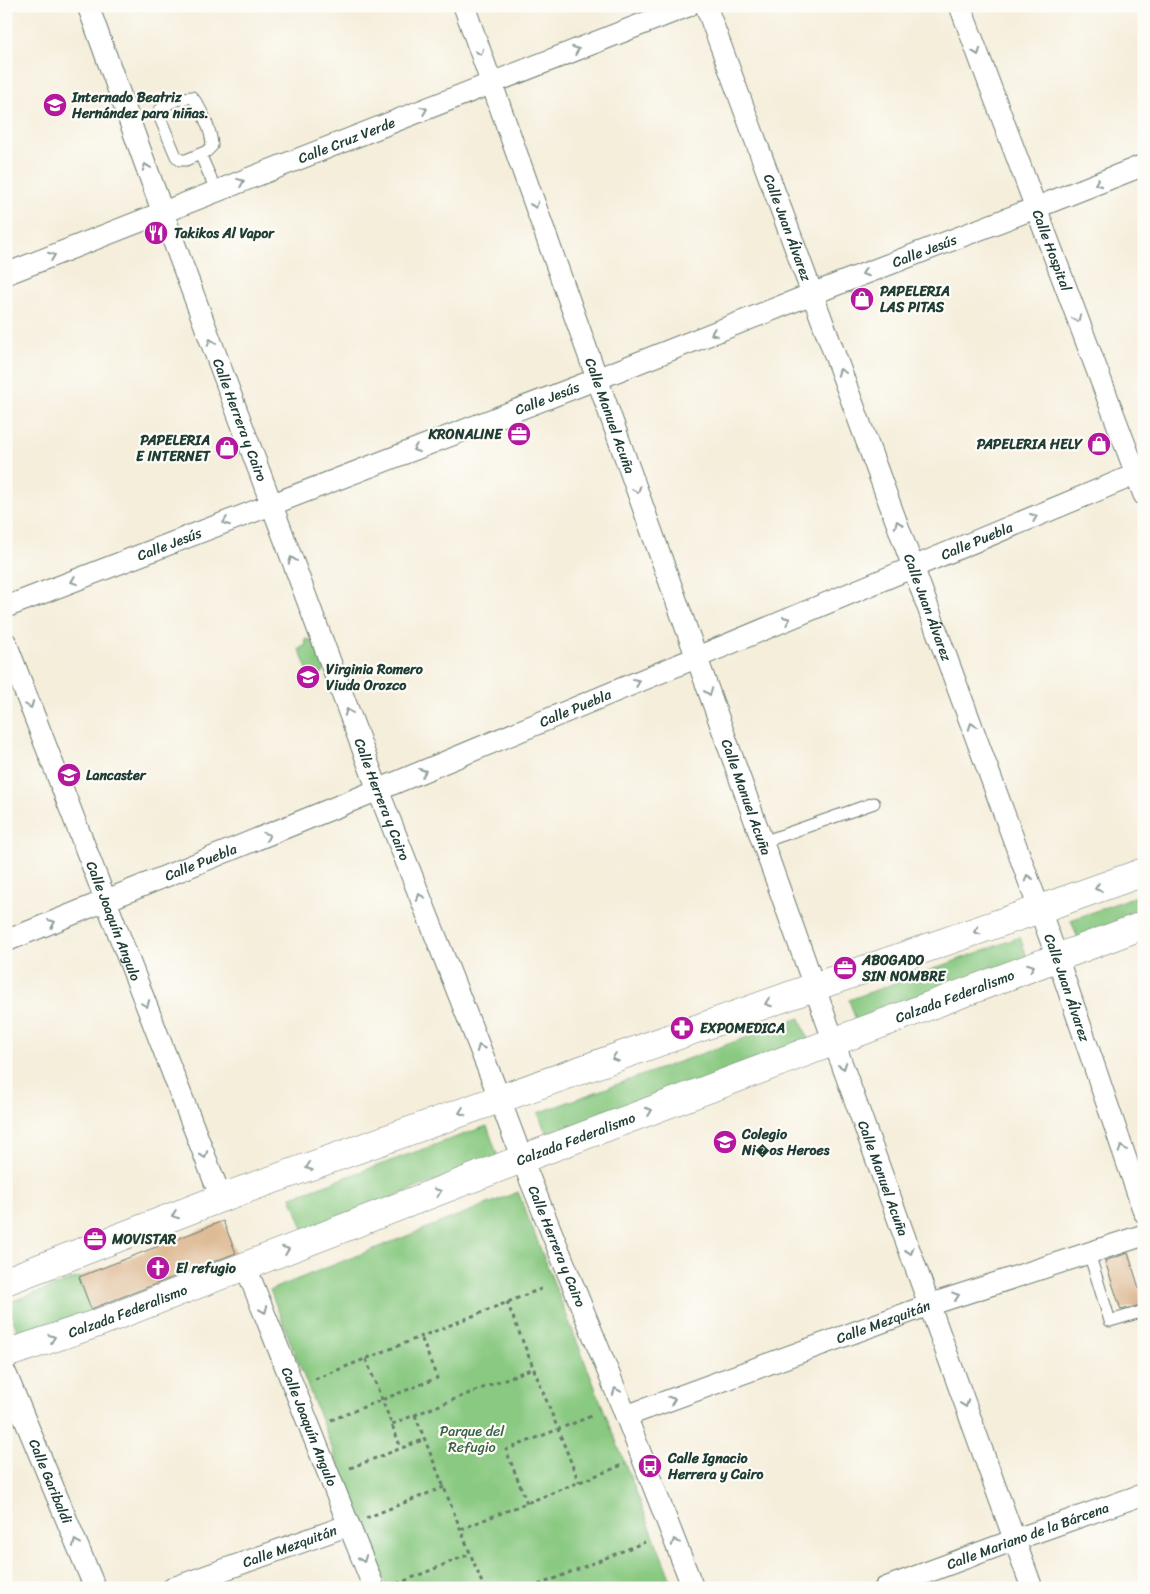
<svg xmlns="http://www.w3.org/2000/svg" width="1150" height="1594" viewBox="0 0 1150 1594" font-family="Sriracha,sans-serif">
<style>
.green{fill:#89c981;stroke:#54835a}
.building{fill:#dcb68e}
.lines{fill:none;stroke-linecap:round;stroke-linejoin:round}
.service-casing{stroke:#6a7b6e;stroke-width:13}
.minor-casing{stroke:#6a7b6e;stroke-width:23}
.primary-casing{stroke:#6a7b6e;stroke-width:29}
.path{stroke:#6a7b6e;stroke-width:3;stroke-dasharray:4 4;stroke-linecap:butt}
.service{stroke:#fff;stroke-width:11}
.minor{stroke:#fff;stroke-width:21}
.primary{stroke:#fff;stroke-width:28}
.oneway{stroke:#8f9e9a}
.labels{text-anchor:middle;stroke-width:4.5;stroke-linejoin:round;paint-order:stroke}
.poi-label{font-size:14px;font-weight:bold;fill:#1f3d34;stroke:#fdfcf7;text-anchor:start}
.street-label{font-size:14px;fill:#1f3d34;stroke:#fdfcf7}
.park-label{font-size:14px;fill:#3a6047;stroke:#fdfcf7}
</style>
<rect width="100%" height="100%" fill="#fdfcf7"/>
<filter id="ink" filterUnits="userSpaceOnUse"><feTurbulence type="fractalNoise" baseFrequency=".02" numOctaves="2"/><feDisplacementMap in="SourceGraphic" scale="10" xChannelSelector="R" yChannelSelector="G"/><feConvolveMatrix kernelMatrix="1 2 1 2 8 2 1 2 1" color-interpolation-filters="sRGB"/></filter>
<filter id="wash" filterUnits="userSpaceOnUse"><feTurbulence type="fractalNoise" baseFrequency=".0096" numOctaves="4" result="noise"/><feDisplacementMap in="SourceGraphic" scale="20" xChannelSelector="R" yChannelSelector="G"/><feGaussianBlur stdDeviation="1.12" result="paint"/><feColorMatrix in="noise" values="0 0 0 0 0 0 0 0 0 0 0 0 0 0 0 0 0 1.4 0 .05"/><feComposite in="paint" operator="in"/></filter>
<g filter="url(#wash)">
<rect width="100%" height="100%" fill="#f5eedb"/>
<g class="green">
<polygon points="305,639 314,641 325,670 318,678 316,674 310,677 299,649 306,645"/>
<polygon points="1144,893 1144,919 1079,942 1071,920"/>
<polygon points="1020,937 1028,960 857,1023 849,1000"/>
<polygon points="800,1018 809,1042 548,1138 538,1113"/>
<polygon points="487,1126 498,1157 304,1231 291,1197"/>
<polygon points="518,1192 674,1588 387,1588 270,1290"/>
<polygon points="79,1277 94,1316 20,1338 8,1306 10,1302"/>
</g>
<g id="blocks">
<g class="building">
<polygon points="223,1221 236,1253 91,1309 79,1277"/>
<polygon points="1128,1253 1144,1304 1121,1310 1105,1261"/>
</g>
</g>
</g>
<g filter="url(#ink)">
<use href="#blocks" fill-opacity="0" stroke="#6a7b6e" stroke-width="1"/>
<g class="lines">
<g class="service-casing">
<g id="service">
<path d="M200 154 186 160H180L176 156 160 118 159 111C167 102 180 98 192 97 201 107 212 132 212 146L207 151 200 154 217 192"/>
<polyline points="763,842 874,803"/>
<polyline points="1089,1253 1110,1321 1144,1311"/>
</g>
</g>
<g class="minor-casing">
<g id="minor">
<path id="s1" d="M88 6 163 213 378 790 494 1084 527 1172 626 1416 693 1588"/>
<path id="s2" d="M464 6 839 1056 1032 1588"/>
<path id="s3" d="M706 6 1057 957 1144 1212"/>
<path id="s4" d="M960 6 1144 495"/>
<path id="s5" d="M6 274 688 6"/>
<path id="s6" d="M6 607 597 379 812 294 1035 208 1144 165"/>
<path id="s7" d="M6 643 221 1198"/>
<path id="s8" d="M6 941 378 790 1144 471"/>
<path id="s9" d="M245 1265 374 1588"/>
<path id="s10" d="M6 1374 95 1588"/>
<path id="s11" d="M626 1416 929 1305 1144 1235"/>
<path id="s12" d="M173 1588 349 1525"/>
<path id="s13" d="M885 1588 1014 1540 1144 1494"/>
</g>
</g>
<g class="primary-casing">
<g id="primary">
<polyline points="6,1281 221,1198 814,987 1040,909 1144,872"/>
<path id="s14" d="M6 1354 98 1323 522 1159 1144 925"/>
</g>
</g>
<g class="path">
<polyline points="507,1302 579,1482"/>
<polyline points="366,1359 401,1448"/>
<polyline points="315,1379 543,1288"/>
<polyline points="415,1415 484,1588"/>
<polyline points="331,1420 437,1378 421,1337"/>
<polyline points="392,1424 533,1368"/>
<polyline points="350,1468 425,1439"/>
<polyline points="527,1503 506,1450 594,1415"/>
<polyline points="366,1518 444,1487"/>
<polyline points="461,1529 625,1464"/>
<polyline points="397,1584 470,1554"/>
<polyline points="531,1588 645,1542"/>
</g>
<use href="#service" class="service"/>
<use href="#minor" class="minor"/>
<use href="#primary" class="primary"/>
</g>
<defs><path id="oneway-chevron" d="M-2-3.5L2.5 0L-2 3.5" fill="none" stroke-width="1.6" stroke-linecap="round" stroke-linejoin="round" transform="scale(1.25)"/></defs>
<g class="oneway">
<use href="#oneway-chevron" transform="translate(576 50) rotate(-21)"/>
<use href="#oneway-chevron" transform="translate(480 52) rotate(70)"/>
<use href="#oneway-chevron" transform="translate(977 52) rotate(70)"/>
<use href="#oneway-chevron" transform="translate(424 110) rotate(-22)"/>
<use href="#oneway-chevron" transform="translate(146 167) rotate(-110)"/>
<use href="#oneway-chevron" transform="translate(241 182) rotate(-22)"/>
<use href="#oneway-chevron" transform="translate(1098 183) rotate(158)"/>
<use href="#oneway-chevron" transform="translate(535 205) rotate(70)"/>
<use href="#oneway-chevron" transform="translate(52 256) rotate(-21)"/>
<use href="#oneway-chevron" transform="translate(865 273) rotate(159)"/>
<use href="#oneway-chevron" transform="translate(1077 319) rotate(69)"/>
<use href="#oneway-chevron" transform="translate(714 333) rotate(158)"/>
<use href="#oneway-chevron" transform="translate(211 342) rotate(-110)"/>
<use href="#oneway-chevron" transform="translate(841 372) rotate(-110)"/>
<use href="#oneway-chevron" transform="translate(416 449) rotate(159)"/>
<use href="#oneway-chevron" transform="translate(637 490) rotate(70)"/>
<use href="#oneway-chevron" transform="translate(1034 517) rotate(-23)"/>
<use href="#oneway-chevron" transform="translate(226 522) rotate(159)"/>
<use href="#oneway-chevron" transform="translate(898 524) rotate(-110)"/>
<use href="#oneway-chevron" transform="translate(292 560) rotate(-110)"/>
<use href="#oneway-chevron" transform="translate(74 581) rotate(159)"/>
<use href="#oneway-chevron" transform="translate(787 620) rotate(-23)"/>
<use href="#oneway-chevron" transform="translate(637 682) rotate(-23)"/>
<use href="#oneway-chevron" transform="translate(709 692) rotate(70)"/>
<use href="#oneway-chevron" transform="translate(30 705) rotate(69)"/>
<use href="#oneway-chevron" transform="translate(348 712) rotate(-110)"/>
<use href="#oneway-chevron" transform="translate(972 726) rotate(-110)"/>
<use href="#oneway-chevron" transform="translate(423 772) rotate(-23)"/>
<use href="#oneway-chevron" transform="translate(267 836) rotate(-22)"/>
<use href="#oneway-chevron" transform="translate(1028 878) rotate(-110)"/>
<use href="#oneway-chevron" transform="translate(1098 888) rotate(160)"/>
<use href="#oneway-chevron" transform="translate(420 897) rotate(-112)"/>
<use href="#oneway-chevron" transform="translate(52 923) rotate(-22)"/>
<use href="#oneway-chevron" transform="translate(977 931) rotate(161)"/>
<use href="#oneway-chevron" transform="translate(1031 967) rotate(-21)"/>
<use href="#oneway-chevron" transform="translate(768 1003) rotate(160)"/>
<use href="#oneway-chevron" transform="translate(146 1004) rotate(69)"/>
<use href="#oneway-chevron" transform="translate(480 1048) rotate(-112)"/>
<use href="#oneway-chevron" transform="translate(615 1058) rotate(160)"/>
<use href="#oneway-chevron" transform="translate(843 1066) rotate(70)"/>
<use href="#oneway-chevron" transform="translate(649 1111) rotate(-21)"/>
<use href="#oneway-chevron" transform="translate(462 1112) rotate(160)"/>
<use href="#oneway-chevron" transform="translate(1122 1149) rotate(-109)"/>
<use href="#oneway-chevron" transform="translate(204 1155) rotate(69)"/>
<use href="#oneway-chevron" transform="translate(309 1167) rotate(160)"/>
<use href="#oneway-chevron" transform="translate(438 1192) rotate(-21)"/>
<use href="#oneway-chevron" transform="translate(175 1215) rotate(159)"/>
<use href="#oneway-chevron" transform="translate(286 1250) rotate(-21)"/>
<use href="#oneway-chevron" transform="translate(910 1251) rotate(70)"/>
<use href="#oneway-chevron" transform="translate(956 1296) rotate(-18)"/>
<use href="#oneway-chevron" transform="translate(264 1310) rotate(68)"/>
<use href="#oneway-chevron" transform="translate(52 1338) rotate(-19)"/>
<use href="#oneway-chevron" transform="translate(616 1391) rotate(-112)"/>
<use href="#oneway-chevron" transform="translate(672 1400) rotate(-20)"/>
<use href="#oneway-chevron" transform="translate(965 1404) rotate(70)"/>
<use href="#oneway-chevron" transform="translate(675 1542) rotate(-111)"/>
<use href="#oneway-chevron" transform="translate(76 1543) rotate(-113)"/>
<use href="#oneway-chevron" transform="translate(363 1559) rotate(69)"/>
</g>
</g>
<defs>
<g id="school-disc" transform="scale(1.25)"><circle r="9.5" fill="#b5179e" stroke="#fdfcf7"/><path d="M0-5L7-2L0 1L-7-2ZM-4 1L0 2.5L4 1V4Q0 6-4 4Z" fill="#fff"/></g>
<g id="restaurant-disc" transform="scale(1.25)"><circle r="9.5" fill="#b5179e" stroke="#fdfcf7"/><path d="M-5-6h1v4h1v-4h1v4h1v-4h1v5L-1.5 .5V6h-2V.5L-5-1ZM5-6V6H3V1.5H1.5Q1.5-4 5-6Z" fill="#fff"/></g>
<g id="shop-disc" transform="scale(1.25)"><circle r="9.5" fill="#b5179e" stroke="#fdfcf7"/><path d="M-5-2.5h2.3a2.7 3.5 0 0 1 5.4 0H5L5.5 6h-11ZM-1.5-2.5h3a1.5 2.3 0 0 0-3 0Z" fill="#fff"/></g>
<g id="office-disc" transform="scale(1.25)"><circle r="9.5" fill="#b5179e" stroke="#fdfcf7"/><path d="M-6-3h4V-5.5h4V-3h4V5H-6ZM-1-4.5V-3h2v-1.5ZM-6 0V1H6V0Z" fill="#fff"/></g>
<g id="pharmacy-disc" transform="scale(1.25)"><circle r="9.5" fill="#b5179e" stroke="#fdfcf7"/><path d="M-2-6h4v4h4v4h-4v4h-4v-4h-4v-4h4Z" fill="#fff"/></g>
<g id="church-disc" transform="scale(1.25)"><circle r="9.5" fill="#b5179e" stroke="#fdfcf7"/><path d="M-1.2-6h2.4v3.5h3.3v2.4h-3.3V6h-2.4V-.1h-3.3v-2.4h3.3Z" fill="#fff"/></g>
<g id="bus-disc" transform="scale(1.25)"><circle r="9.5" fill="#b5179e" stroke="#fdfcf7"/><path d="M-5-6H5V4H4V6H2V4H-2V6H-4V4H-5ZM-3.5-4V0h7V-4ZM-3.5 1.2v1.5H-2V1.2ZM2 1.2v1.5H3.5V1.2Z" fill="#fff"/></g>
</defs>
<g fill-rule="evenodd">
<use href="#school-disc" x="55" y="105"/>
<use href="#restaurant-disc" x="156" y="233"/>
<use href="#shop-disc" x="862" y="299"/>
<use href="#office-disc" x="519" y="434"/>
<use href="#shop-disc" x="1099" y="444"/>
<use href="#shop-disc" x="227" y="448"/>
<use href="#school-disc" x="308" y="677"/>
<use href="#school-disc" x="69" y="775"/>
<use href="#office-disc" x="845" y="968"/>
<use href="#pharmacy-disc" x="682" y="1028"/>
<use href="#school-disc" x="725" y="1142"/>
<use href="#office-disc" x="95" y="1239"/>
<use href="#church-disc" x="158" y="1268"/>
<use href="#bus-disc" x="650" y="1466"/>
</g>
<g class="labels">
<g class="poi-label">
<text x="72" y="102">Internado Beatriz<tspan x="72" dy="16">Hernández para niñas.</tspan></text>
<text x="174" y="238">Takikos Al Vapor</text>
<text x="880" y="296">PAPELERIA<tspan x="880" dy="16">LAS PITAS</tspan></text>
<text x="502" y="439" text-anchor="end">KRONALINE</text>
<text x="210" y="445" text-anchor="end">PAPELERIA<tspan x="210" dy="16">E INTERNET</tspan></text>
<text x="1082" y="449" text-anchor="end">PAPELERIA HELY</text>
<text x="326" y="674">Virginia Romero<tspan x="326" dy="16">Viuda Orozco</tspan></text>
<text x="86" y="780">Lancaster</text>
<text x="862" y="965">ABOGADO<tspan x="862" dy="16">SIN NOMBRE</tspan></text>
<text x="700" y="1033">EXPOMEDICA</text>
<text x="742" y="1139">Colegio<tspan x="742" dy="16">Ni�os Heroes</tspan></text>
<text x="112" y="1244">MOVISTAR</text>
<text x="176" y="1273">El refugio</text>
<text x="668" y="1463">Calle Ignacio<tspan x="668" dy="16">Herrera y Cairo</tspan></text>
</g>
<g class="street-label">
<text dy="5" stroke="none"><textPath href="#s5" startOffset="366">Calle Cruz Verde</textPath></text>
<text dy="5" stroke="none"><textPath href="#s3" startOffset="236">Calle Juan Álvarez</textPath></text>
<text dy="5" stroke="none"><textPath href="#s6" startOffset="985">Calle Jesús</textPath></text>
<text dy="5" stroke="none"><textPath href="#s4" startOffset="261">Calle Hospital</textPath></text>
<text dy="5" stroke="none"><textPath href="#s6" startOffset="580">Calle Jesús</textPath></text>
<text dy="5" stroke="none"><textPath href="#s2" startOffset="435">Calle Manuel Acuña</textPath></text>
<text dy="5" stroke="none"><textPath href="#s1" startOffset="441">Calle Herrera y Cairo</textPath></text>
<text dy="5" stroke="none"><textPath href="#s8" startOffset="1050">Calle Puebla</textPath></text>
<text dy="5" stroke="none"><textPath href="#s6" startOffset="175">Calle Jesús</textPath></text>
<text dy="5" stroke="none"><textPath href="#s3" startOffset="641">Calle Juan Álvarez</textPath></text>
<text dy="5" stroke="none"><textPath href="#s8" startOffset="615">Calle Puebla</textPath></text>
<text dy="5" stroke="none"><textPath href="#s2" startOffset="840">Calle Manuel Acuña</textPath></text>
<text dy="5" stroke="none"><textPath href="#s1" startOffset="846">Calle Herrera y Cairo</textPath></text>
<text dy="5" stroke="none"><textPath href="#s8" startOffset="210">Calle Puebla</textPath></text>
<text dy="5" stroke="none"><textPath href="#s7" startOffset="298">Calle Joaquín Angulo</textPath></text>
<text dy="5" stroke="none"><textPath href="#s3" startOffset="1046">Calle Juan Álvarez</textPath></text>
<text dy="5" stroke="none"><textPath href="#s14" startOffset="1014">Calzada Federalismo</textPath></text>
<text dy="5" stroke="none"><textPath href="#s14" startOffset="609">Calzada Federalismo</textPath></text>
<text dy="5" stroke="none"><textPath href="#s2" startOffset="1245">Calle Manuel Acuña</textPath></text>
<text dy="5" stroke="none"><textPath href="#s1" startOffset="1326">Calle Herrera y Cairo</textPath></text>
<text dy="5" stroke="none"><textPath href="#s14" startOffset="129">Calzada Federalismo</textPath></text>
<text dy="5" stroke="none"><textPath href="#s11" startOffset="274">Calle Mezquitán</textPath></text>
<text dy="5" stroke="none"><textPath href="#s9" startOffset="174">Calle Joaquín Angulo</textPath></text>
<text dy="5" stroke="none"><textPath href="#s10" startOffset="116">Calle Garibaldi</textPath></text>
<text dy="5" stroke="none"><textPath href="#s13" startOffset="152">Calle Mariano de la Bárcena</textPath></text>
<text dy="5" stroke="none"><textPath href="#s12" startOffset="124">Calle Mezquitán</textPath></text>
</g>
<g class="park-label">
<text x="472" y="1436">Parque del<tspan x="472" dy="16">Refugio</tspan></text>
</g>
</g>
<rect width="1150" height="1594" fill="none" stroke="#fdfcf7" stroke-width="25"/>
</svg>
